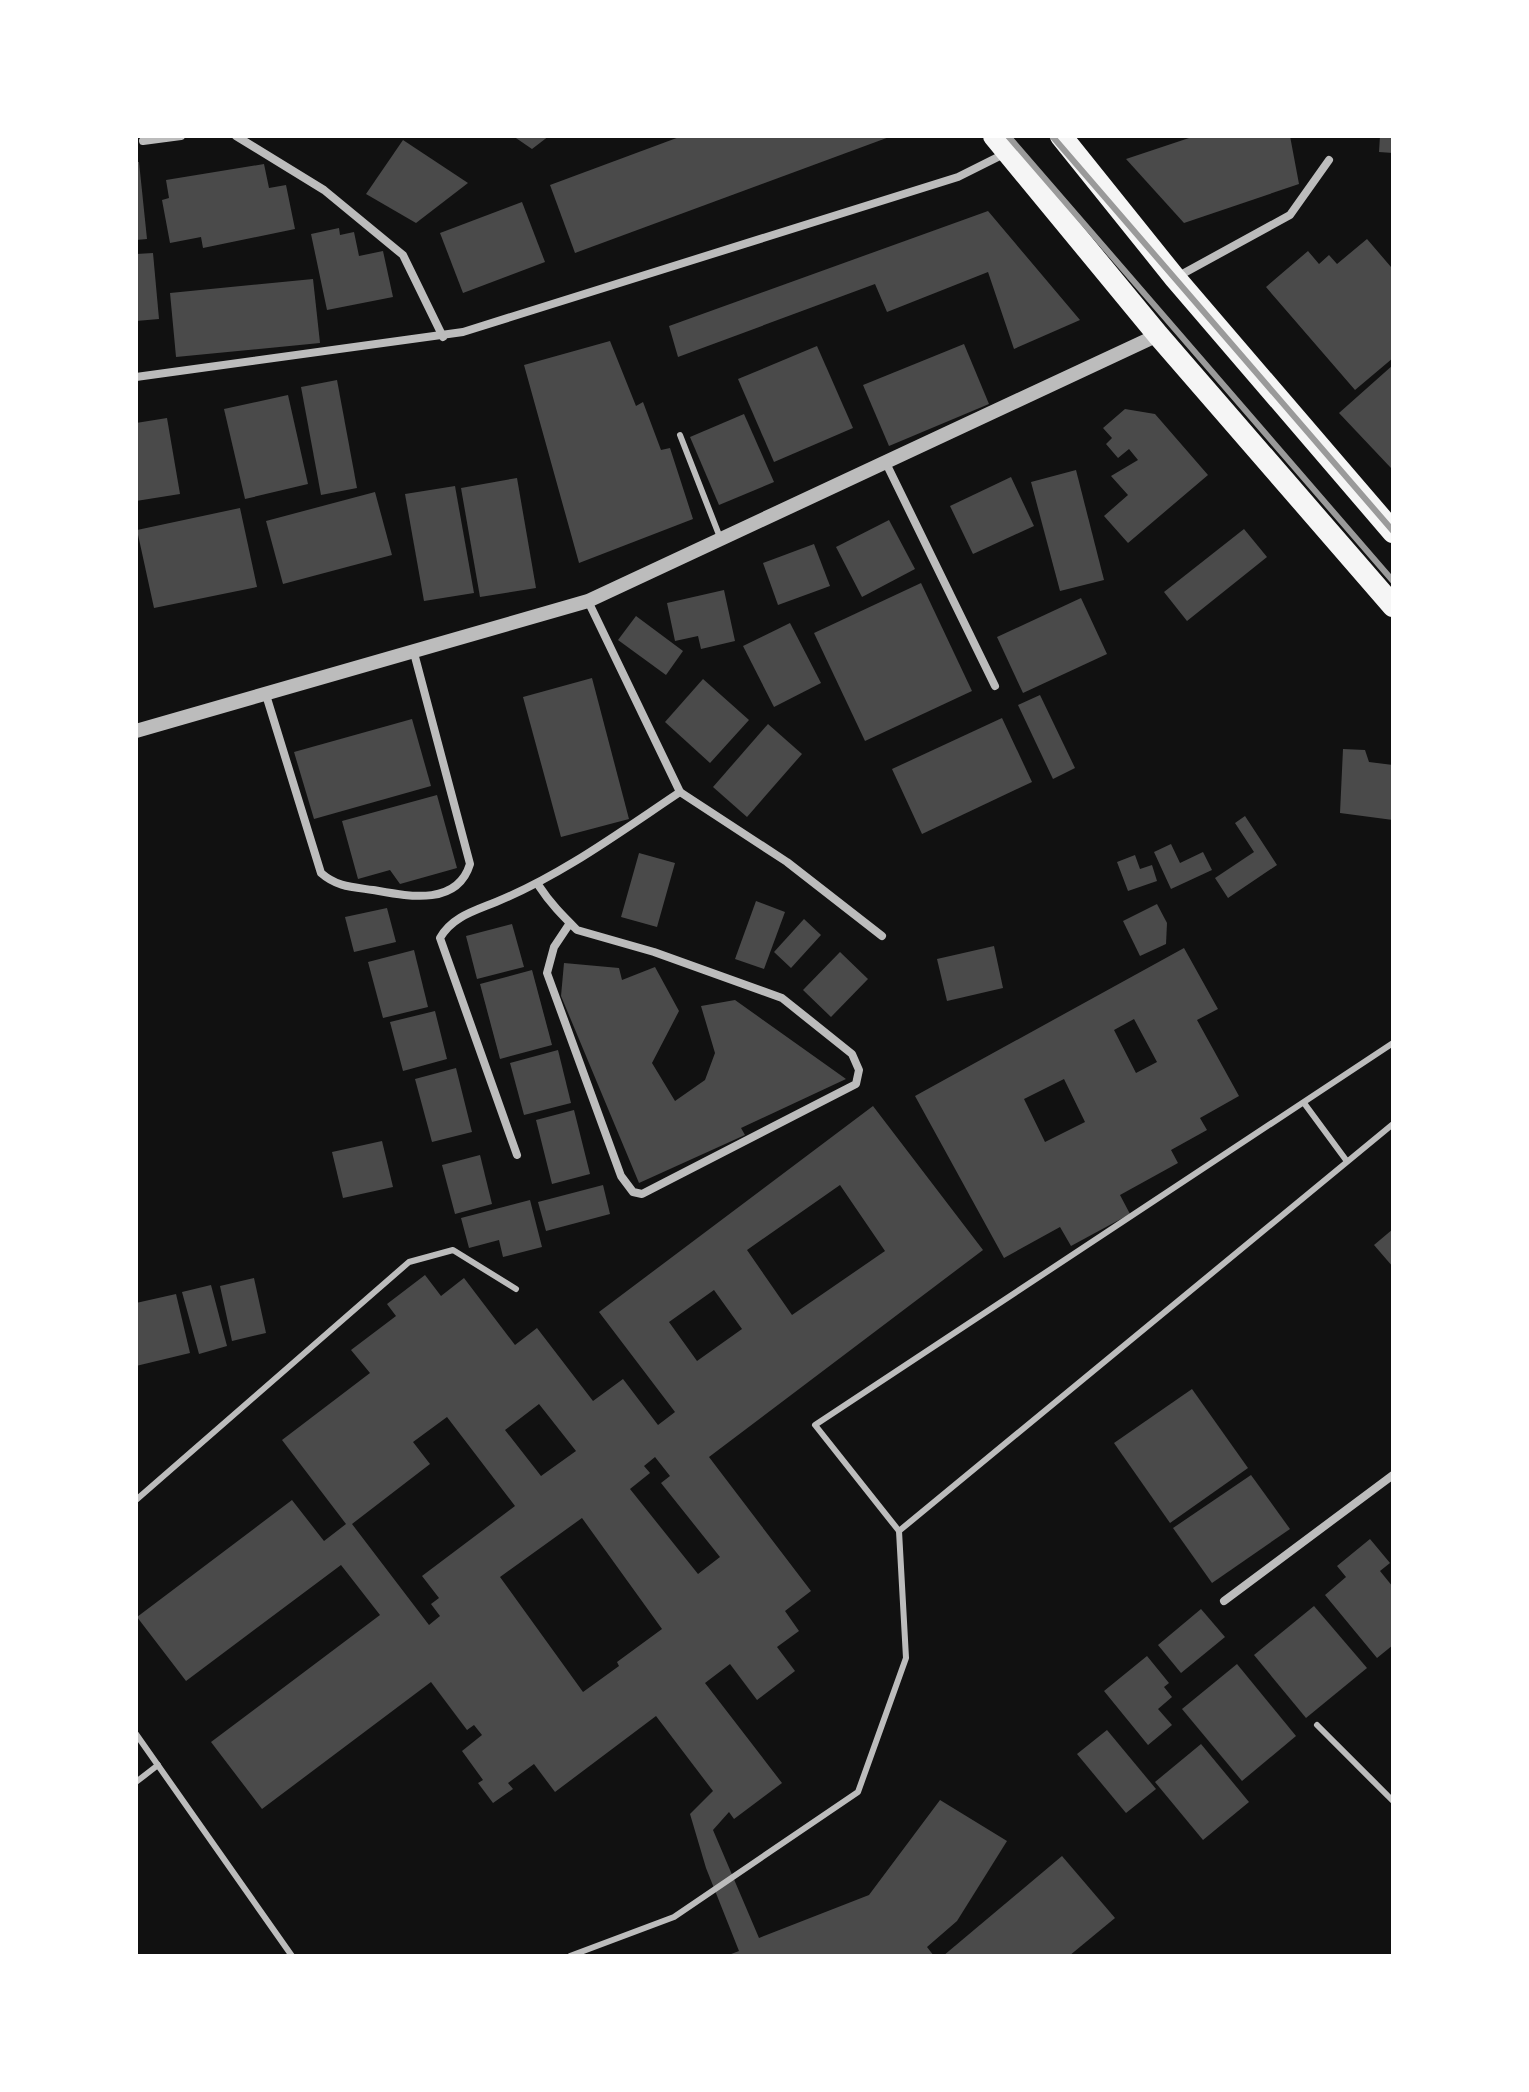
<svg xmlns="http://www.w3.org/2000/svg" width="1529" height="2092" viewBox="0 0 1529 2092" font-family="Karla,sans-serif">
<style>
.building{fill:#4a4a4a;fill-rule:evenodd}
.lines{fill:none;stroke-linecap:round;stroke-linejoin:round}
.service{stroke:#bcbcbc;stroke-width:6}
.minor{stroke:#bcbcbc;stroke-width:8}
.tertiary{stroke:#bcbcbc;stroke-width:14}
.trunk{stroke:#f5f5f5;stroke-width:22}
.rail{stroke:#9a9a9a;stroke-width:6}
</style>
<rect width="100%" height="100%" fill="#111"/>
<g class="building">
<polygon points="513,136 549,136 532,149"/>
<polygon points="682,136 892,136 575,253 550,185"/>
<polygon points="1195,136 1290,136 1299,184 1184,223 1126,159"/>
<polygon points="1380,136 1393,136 1393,153 1379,152"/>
<polygon points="403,140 468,183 416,223 366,194"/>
<polygon points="136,162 139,162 147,239 136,240"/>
<polygon points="264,164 269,188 286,185 295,229 203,248 201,237 170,243 162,200 169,198 166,180"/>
<polygon points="522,202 545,262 463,293 440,233"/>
<polygon points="988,211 1080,320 1014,349 988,272 887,312 875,284 678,357 669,326"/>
<polygon points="339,228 340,235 354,232 359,256 383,251 393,297 327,310 311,234"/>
<polygon points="1367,239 1391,267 1393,265 1393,358 1355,390 1266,287 1308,251 1319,264 1329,255 1337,264"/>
<polygon points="153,253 159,319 136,321 136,254"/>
<polygon points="313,279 320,343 176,357 170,293"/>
<polygon points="610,341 636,406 643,402 661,450 670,448 693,519 579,563 524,365"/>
<polygon points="964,344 989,404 889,446 863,385"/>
<polygon points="817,346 853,428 774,462 738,379"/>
<polygon points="1393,365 1393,466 1391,468 1339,413"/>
<polygon points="337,380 357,488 321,495 301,387"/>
<polygon points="288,395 308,484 245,499 224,409"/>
<polygon points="1125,409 1155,414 1208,475 1128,543 1104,516 1128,495 1111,476 1138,460 1129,449 1118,458 1106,444 1112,438 1103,428"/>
<polygon points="744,414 774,482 719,505 690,437"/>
<polygon points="167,418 180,494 136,501 136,423"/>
<polygon points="1076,470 1104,580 1060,591 1031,482"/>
<polygon points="1011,477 1034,526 973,554 950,506"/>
<polygon points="517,478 536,588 480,597 461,488"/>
<polygon points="455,486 474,593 424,601 405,494"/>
<polygon points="375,492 392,555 283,584 266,521"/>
<polygon points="240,508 257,587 154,608 137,530"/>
<polygon points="889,520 915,569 862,597 836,547"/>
<polygon points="1244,529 1267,557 1187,621 1164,592"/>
<polygon points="814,544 830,586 778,605 763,563"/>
<polygon points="921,583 972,691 865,741 814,633"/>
<polygon points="724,590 735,641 701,649 698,636 675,641 667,603"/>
<polygon points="1081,598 1107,654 1023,693 997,637"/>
<polygon points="636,616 683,651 666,675 618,640"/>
<polygon points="790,623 821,683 774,707 743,646"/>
<polygon points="592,678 629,819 561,837 523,697"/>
<polygon points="703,679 749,720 710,763 665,722"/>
<polygon points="1040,695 1075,768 1053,779 1018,705"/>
<polygon points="1002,718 1032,782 922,834 892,769"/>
<polygon points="412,719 431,786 314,819 294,752"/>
<polygon points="768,724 802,754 747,817 713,787"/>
<polygon points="1343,749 1365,750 1369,762 1393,765 1393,820 1340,813"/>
<polygon points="437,795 457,868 400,884 390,870 358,879 342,821"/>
<polygon points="1245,816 1277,865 1228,898 1215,878 1254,852 1235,823"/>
<polygon points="1171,844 1180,863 1203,852 1212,870 1171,889 1154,852"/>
<polygon points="639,853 675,863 657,927 621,917"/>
<polygon points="1135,855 1140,869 1152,865 1157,881 1128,891 1117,862"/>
<polygon points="756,901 785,912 764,969 735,959"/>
<polygon points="1157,904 1167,923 1166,944 1140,956 1123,921"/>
<polygon points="387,908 396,942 354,952 345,917"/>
<polygon points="804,919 821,935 791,968 774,952"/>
<polygon points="512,924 524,967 477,979 466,936"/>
<polygon points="994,946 1003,988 947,1001 937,959"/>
<path d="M1184 948 1218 1009 1197 1020 1239 1096 1200 1118 1207 1130 1171 1150 1178 1163 1120 1195 1130 1214 1071 1246 1060 1227 1004 1258 915 1096ZM1134 1019 1157 1062 1136 1073 1114 1030ZM1064 1079 1085 1122 1045 1142 1024 1099Z"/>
<polygon points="414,950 428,1007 383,1018 368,962"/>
<polygon points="840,952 868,979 831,1017 803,990"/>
<polygon points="564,963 619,968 622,980 655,967 679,1011 652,1063 675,1101 705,1080 715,1053 701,1006 735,1000 846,1079 741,1128 745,1135 639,1183 561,996"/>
<polygon points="532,970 552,1045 500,1059 480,984"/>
<polygon points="435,1011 447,1059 403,1071 390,1022"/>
<polygon points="558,1050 571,1103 524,1115 510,1063"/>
<polygon points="456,1068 472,1132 432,1142 415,1079"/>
<path d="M873 1106 983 1250 709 1457 811 1591 785 1611 799 1631 777 1647 795 1671 757 1700 730 1664 705 1683 782 1783 734 1819 729 1812 713 1830 759 1938 869 1895 940 1800 1007 1841 957 1921 927 1947 934 1956H726L739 1951 706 1868 690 1814 713 1791 656 1716 555 1792 534 1764 508 1783 513 1789 493 1803 478 1783 483 1780 462 1751 482 1735 474 1725 467 1730 431 1682 262 1809 211 1742 380 1615 341 1565 186 1681 137 1617 292 1500 324 1541 346 1524 282 1440 370 1373 351 1350 396 1316 387 1304 425 1275 441 1296 464 1278 515 1345 537 1328 593 1401 623 1379 658 1425 675 1412 599 1312ZM840 1185 885 1251 792 1315 747 1250ZM714 1290 742 1329 697 1361 669 1322ZM539 1404 576 1451 541 1476 505 1430ZM447 1417 515 1506 422 1576 439 1598 431 1604 440 1616 429 1625 352 1524 430 1464 413 1442ZM655 1457 670 1476 661 1483 720 1557 698 1574 630 1489 650 1473 644 1466ZM582 1518 662 1629 617 1662 619 1666 583 1692 500 1577Z"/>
<polygon points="574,1110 590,1174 552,1184 536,1120"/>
<polygon points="382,1141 393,1187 343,1198 332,1152"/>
<polygon points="480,1155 492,1204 455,1214 442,1165"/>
<polygon points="603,1185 610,1214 546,1231 538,1202"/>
<polygon points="530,1200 542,1247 503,1257 499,1240 469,1248 461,1218"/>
<polygon points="1393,1229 1393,1267 1374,1245"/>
<polygon points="254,1278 266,1333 232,1341 220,1286"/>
<polygon points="211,1285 227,1346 199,1354 182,1292"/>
<polygon points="176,1294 190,1353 136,1366 136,1303"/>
<polygon points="1192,1389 1248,1468 1170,1523 1114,1443"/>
<polygon points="1251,1475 1290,1529 1212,1583 1173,1528"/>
<polygon points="1370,1539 1390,1563 1380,1571 1393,1587 1393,1645 1377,1658 1325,1595 1346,1577 1337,1566"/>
<polygon points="1314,1606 1367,1668 1306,1718 1254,1655"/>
<polygon points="1201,1609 1225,1637 1181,1673 1158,1645"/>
<polygon points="1147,1656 1169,1683 1164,1687 1172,1697 1158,1709 1172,1725 1148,1745 1104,1691"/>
<polygon points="1237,1664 1296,1736 1242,1781 1182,1709"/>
<polygon points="1107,1730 1156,1789 1126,1813 1077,1754"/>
<polygon points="1201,1744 1249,1802 1203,1840 1155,1782"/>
<polygon points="1062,1856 1115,1918 1069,1956 943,1956"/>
</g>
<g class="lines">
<g class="service">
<polyline points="680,435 721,540"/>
<polyline points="1304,1103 1346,1160"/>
<polyline points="136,1500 409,1262 453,1250 516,1289"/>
<polyline points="899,1531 1393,1124"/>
<polyline points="1317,1725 1393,1801"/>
<polyline points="136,1734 292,1956"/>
<polyline points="136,1782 158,1765"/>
<polyline points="570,1956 674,1917 858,1792 906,1658 899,1531 815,1425 1393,1043"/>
</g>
<g class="minor">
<polyline points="236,136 324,190 403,255 443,337"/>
<polyline points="143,141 181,136"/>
<polyline points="1175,278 1290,215 1329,160"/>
<polyline points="136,377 463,332 958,177 1004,154"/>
<polyline points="885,461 995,686"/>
<path d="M266 695 321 873C337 887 352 887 373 890 407 896 457 907 470 864L414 653"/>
<polyline points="680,792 787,862 882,936"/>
<path d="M539 886C550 903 562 915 577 930L654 952 782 998 852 1054 859 1070 856 1084 642 1194 633 1192 621 1176 547 973 554 947 570 923"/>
<path d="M517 1155 440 938C452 917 474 911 496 902 562 875 620 832 680 792L588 601"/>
<polyline points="1224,1601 1393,1475"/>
</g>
<polyline class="tertiary" points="136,731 588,601 1158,335"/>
<g class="trunk">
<polyline points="994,136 1158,335 1393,606"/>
<polyline points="1061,136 1175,278 1393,532"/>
</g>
<g class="rail">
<polyline points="1008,136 1393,581"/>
<polyline points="1052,136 1393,531"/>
</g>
</g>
<rect width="1529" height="2092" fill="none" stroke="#ffffff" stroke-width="276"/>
</svg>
